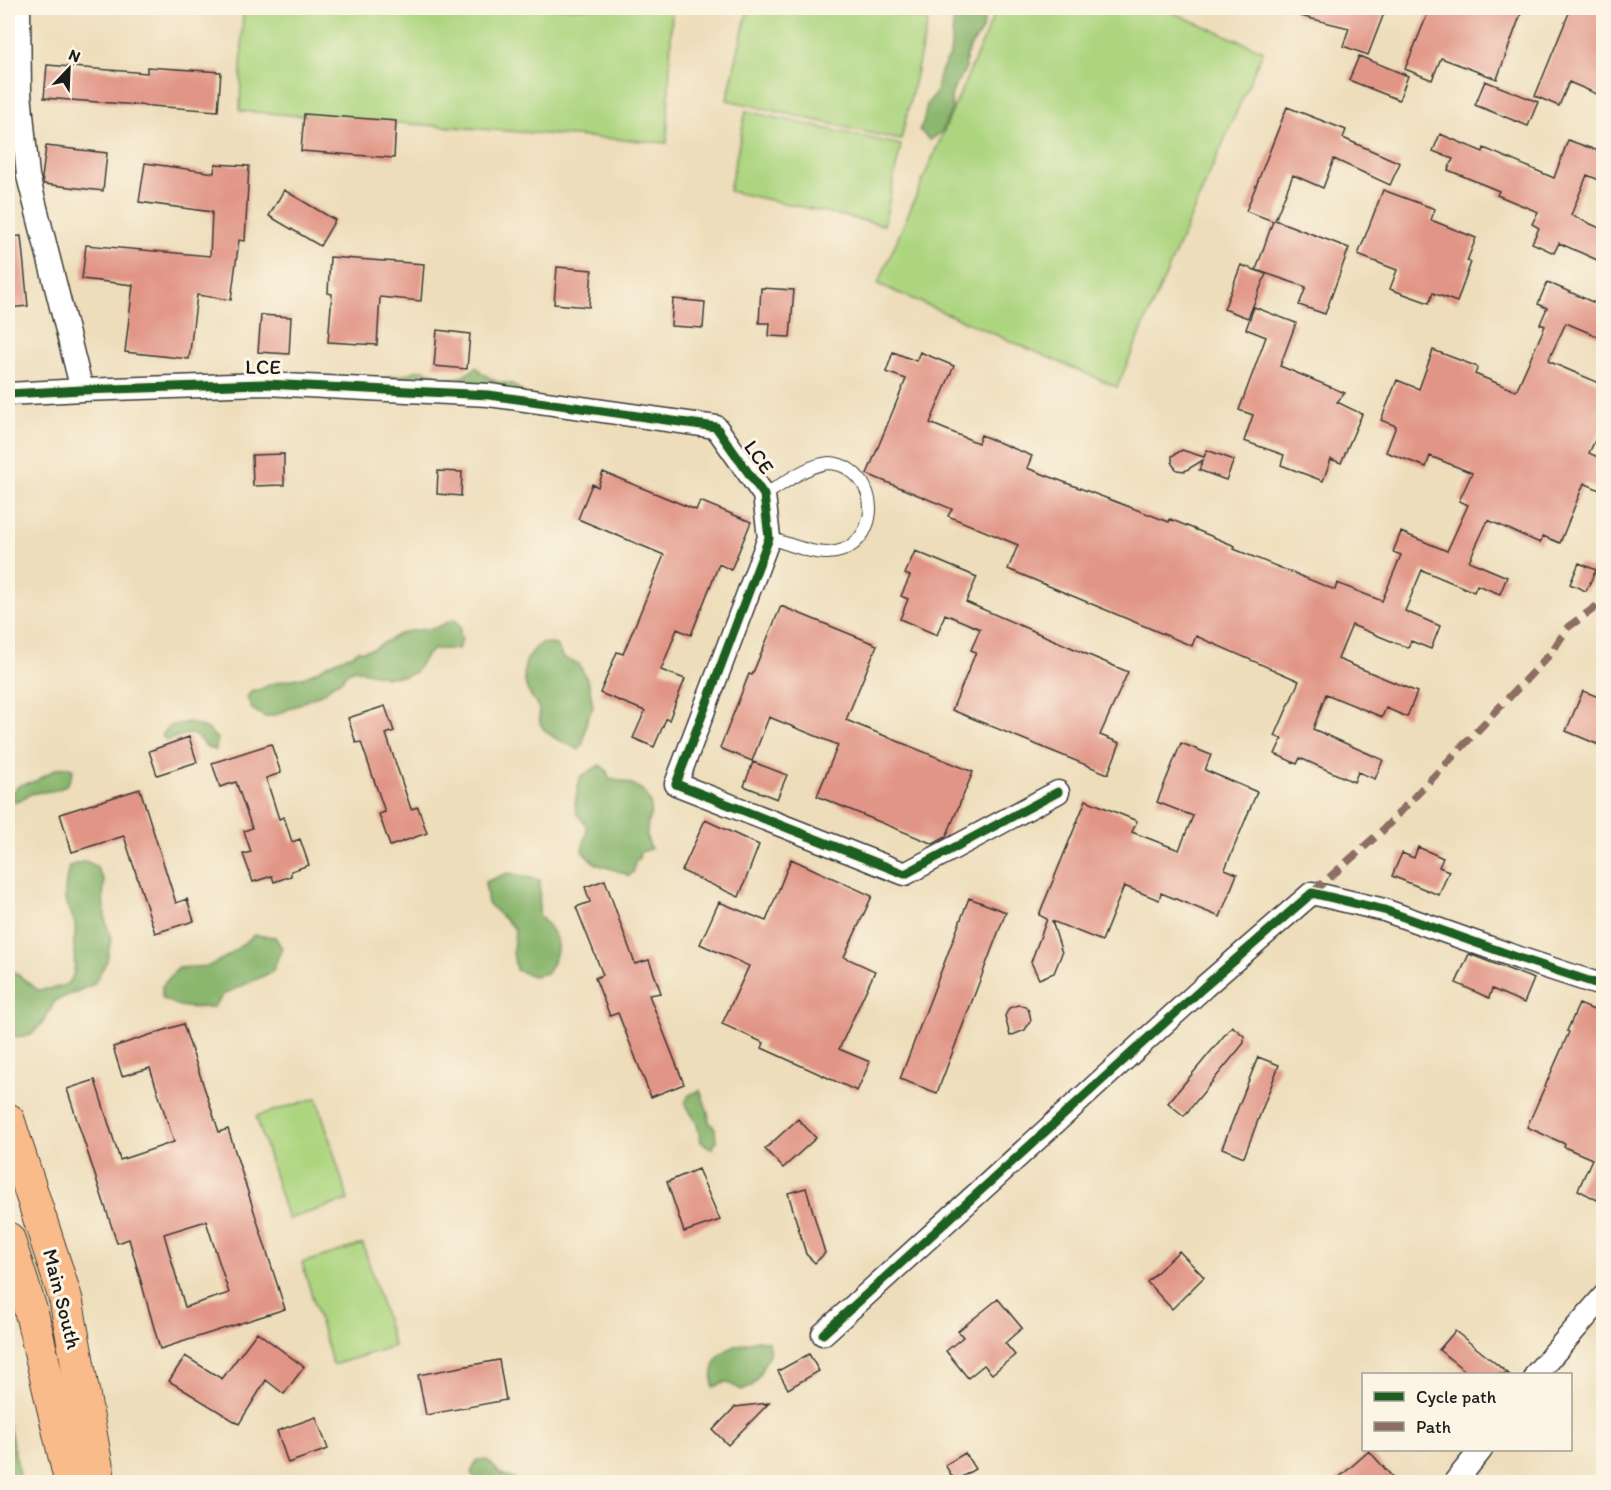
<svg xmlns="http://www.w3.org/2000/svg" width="1611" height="1490" viewBox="0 0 1611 1490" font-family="Itim,sans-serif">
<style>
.green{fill:#add580;stroke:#64784e;stroke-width:1.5}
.forest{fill:#8ab66e;stroke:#536945;stroke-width:1.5}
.building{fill:#e19586;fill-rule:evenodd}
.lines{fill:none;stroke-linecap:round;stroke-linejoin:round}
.lane-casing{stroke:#3b3934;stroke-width:14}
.street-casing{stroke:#3b3934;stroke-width:25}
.highway-casing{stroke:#3b3934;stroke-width:35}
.lane{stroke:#fff;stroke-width:12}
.street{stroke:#fff;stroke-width:22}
.highway{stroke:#fabb8b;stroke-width:33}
.quiet{stroke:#8d6e63;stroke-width:8;stroke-dasharray:15 8;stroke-linecap:butt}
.cycleway-casing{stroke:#fcf5e5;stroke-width:13}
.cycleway{stroke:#1b5e20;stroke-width:9}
.labels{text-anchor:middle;stroke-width:6;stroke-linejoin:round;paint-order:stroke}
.street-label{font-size:21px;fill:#1c1c1c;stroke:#fcf5e5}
</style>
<rect width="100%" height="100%" fill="#fcf5e5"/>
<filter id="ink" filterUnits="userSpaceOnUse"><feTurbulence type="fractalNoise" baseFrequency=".0167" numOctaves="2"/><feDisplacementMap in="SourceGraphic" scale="12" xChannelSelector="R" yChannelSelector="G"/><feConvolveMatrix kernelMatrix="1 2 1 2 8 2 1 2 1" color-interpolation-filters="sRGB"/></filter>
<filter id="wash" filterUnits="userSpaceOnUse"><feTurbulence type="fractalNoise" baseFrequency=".008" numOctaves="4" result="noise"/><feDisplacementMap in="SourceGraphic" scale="24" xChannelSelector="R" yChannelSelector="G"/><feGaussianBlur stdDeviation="1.35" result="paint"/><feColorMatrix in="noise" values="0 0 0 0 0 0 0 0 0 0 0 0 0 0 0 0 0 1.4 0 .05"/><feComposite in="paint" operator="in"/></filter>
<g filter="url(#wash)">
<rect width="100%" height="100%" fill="#edddba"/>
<!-- green -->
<path class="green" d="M243,8H672L667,143L240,111Z
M748,8H868L928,21L901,140L727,100Z
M997,8H1162L1263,51L1117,387L878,284Z
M746,111L901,145L884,225L729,191Z
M317,1098L348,1200L288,1219L256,1116Z
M363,1244L394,1346L333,1365L302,1263Z"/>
<!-- forest -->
<path class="forest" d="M895,8H936L938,9L937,16L905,12Z
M961,8H982C992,40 962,38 966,68L955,86L951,96L952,108L942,132L930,140L919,130L923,124L927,104L936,93L939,75L950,55L954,16Z
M476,367L483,374L497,382L512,384L524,393L386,382L390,376C405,378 411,369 423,370C429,370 435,375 441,377C456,381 466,376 476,367Z
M453,620L456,621L461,628L459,635L462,638L458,649H434L425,657L415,672L405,676L387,677L354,669L346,673L342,680L333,684L325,692L278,714L265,717L252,709L247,697L252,690C260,691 262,688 269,685C282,680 293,680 306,676C322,670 335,658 353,655L358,650L362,651L373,649L403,632L435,628Z
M541,643L556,645L563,658L579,664L589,684L593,707L587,719L583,743L579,750C567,742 552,740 543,728C538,723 540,716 539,710C537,702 530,696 527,689C520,668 526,656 541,643Z
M188,722L208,729L217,739L216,750C203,749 201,736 191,734C183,733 174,739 166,741L162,735L170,726Z
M600,765L607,771L609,779C627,781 649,786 651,809C652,810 650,817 649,818C646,830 645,837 651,849L640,852L639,858L635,861L634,871L629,876C619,869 608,869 597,864C591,861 587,856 582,851L587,830L585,823L577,814L575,804L580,777Z
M68,767L73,770C67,803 36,783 20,801L12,802L8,796L20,785L36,781L58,768Z
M85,861L96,866L104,881L103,899L106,923L111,938L107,961L94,984L55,1001L44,1021L31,1035L15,1037L8,1023V967L38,990C75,987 76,981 74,947C73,939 77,932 75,924C73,915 66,908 65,898C64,888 67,876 69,866Z
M508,873L540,880L539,915C559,938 564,946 547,973L533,976L516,970L513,952L515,929L488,904L485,882Z
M254,935L275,937L282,948L272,972L224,994L213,1007C194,1008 178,1009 162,998V986L178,968L209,966L228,956Z
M700,1090L708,1112L709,1122L715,1128L716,1142L712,1149L701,1142L697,1124L685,1103L689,1095Z
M758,1340L769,1342V1354L757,1379L753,1385L742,1390L726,1382L713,1387C709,1351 729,1347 758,1340Z
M8,1423L18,1467L20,1482H8Z
M477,1460H487L501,1474L522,1482H478L471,1473Z"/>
<g id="blocks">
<!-- building -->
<path class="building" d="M1297,8H1386L1368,55L1343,46L1349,28L1296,15Z
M1430,8H1523L1497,79L1441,58L1432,80L1405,69Z
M1571,8H1604V97L1569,82L1559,106L1535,96Z
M1359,56L1408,76L1399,100L1349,80Z
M47,65L147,73V67L221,72L218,111L44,98Z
M1485,81L1538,102L1528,126L1475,105Z
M1287,107L1346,130L1343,138L1400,163L1390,185L1334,159L1323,188L1293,175L1275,220L1349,248L1325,314L1299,305L1306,287L1256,270L1273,221L1246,211Z
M304,114L396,121L394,158L301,151Z
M1440,134L1483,152L1484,148L1554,178L1568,140L1604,153V182L1587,175L1571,215L1604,230V263L1559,243L1554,253L1532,243L1539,228L1532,224L1538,212L1497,195L1499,191L1448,170L1453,159L1433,151Z
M46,146L107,153L103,191L44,184L42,178Z
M145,163L214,173L215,164L249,166L245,241L239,240L231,300L197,295L189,359L125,352L133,285L82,279L86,245L210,256L212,212L139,202Z
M284,190L335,220L320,246L269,216Z
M1383,190L1435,209L1431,220L1476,238L1467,261L1471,262L1457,302L1433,293L1429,303L1390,289L1397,270L1358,255Z
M21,236L28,306L8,308V237Z
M330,257L424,264L421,301L380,297L377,345L328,342L332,294L328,293Z
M1241,265L1266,274L1248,318L1224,309Z
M557,267L592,270L589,307L554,304Z
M1547,282L1604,307V339L1566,323L1548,361L1604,385V422L1589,453L1604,460V492L1584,483L1560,543L1543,536L1540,543L1488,520L1469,561L1507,577L1500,594L1477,585L1474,592L1422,570L1405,611L1440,626L1431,649L1411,641L1408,648L1352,625L1338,659L1417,692L1407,717L1386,708L1382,717L1326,694L1313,729L1383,760L1375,779L1358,772L1354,782L1300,758L1297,764L1275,754L1282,739L1275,736L1299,681L1196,636L1192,646L1008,569L1018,545L948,516L952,509L867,474L906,379L886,372L893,352L916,361L920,352L954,366L930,423L978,443L981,435L1032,456L1027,468L1169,522L1170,519L1235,546L1234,549L1335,590L1337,583L1382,601L1401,555L1393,552L1401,532L1447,551L1468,505L1459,501L1472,473L1430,456L1426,467L1386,452L1396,426L1381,420L1397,380L1419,389L1433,350L1478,367L1475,374L1516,391L1545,326L1540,324L1547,308L1538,304Z
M761,288L794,290L790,337L769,336L770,323H759Z
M673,299L705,302L703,328L671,326Z
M1254,307L1296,323L1280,366L1345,393L1337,402L1362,414L1341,463L1331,459L1323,481L1281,465L1284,455L1244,441L1253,415L1239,410L1266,337L1246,329Z
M261,315L291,317L289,354L258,352Z
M437,330L470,334L467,369L434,366Z
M1182,450L1204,457L1207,450L1234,460L1226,480L1199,470L1203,460L1185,471L1177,470L1172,464V456Z
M284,454V485L253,486L252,455Z
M438,471L462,472L461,496L437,494Z
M603,472L696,510L700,501L751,522L731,570L719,564L691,635L677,629L661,670L685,679L669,720L666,719L654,747L633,738L645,711L600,693L617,652L623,654L664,555L578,519L592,484L598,487Z
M915,551L977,577L966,602L1128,672L1100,735L1120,743L1108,774L952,710L976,652L971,650L980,629L945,614L937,635L900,619L908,599L901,596L910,576L905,574Z
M1579,563L1596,570L1586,591L1570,584Z
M781,606L877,645L846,720L973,772L946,837L933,844L817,796L838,745L769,717L752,761L720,748L749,674L752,675Z
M1583,691L1604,699V747L1566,731Z
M385,706L394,731L386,734L411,809L418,807L427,833L390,846L379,814L385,812L361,742L356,743L348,718Z
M189,737L197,762L157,775L149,751Z
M1181,743L1211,755L1205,770L1257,792L1225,869L1237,874L1220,917L1161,893L1159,900L1124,886L1102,941L1052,921L1062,953L1054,973L1039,979L1031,962L1047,919L1039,915L1086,800L1137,821L1132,832L1179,850L1193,816L1157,802Z
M271,744L281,773L266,778L279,819L284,817L292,842L300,839L309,865L291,871V876L274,882L272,876L253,882L243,854L251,852L244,831L252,828L236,782L220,787L212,763Z
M753,762L787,775L777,799L744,786Z
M140,789L176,903L187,899L194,921L155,933L124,836L72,852L60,814Z
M705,820L759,845L739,897L682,871Z
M1418,847L1443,858L1439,867L1449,871L1439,895L1392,876L1402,853L1414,858Z
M791,859L872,896L844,957L875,971L839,1049L870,1062L857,1091L762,1048L764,1043L722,1024L749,966L700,944L719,902L766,921Z
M605,880L635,964L649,960L661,993L649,995L684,1084L651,1097L618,1013L610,1016L595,978L603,975L576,907L590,902L585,887Z
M969,898L1006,912L937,1093L900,1079Z
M1469,954L1534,979L1524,1003L1492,989L1489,998L1456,983Z
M1579,1004L1604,1014V1187L1597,1200L1578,1190L1592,1159L1564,1147L1565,1144L1527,1127L1569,1032L1567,1031Z
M1018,1005L1025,1006L1029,1011L1031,1020L1025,1030L1010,1036L1005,1016L1009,1008Z
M183,1024L219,1132L228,1129L285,1309L160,1349L129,1239L117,1243L67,1089L95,1080L120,1160L174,1142L150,1068L122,1076L113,1047ZM206,1221L229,1293L185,1307L164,1234Z
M1232,1026L1244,1036V1043L1184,1116L1168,1103Z
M1258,1057L1279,1065L1244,1157L1222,1148Z
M798,1119L816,1138L783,1168L765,1149Z
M698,1169L720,1220L684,1232L667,1182Z
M806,1188L825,1253L815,1263L806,1254L788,1193Z
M1179,1251L1204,1277L1172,1309L1147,1282Z
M998,1299L1022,1328L1005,1343L1015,1355L992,1374L984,1365L968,1378L946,1351L963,1337L958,1331Z
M1455,1331L1509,1374H1469L1439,1350Z
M257,1332L304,1367L284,1394L266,1380L239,1424L169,1381L185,1356L222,1379Z
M809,1354L819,1371L788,1389L778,1371Z
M499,1360L506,1400L426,1415L418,1375Z
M769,1403L728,1445L713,1430L735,1407Z
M316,1417L328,1449L288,1463L277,1431Z
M1369,1451L1397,1482H1334Z
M965,1453L975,1469L955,1481L945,1465Z"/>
</g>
</g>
<g filter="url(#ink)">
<use href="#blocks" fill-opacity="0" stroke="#3b3934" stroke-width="1.5"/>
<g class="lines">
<defs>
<path id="lane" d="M764,495C784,484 806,465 829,463C836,463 845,466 850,470C885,495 872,552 827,553C808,553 787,543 769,538"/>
<path id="street" d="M19,8L20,93L28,176L82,390
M8,394L82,390L265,384L489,395L716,427L764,495L769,538L676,784L905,874L1058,792
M823,1334L1204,987L1312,893L1384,910L1519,958L1604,986
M1536,1374L1604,1296
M1455,1482L1481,1450"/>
<path id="highway" d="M8,1120L66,1300L99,1482
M8,1239L32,1315L71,1482"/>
</defs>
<!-- lane casing -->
<use href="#lane" class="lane-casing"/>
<!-- street casing -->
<use href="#street" class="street-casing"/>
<!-- highway casing -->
<use href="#highway" class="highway-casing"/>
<!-- lane -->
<use href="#lane" class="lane"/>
<!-- street -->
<use href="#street" class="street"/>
<!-- highway -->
<use href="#highway" class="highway"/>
<!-- quiet -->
<path class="quiet" d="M1312,893L1383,830L1551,653L1568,627L1604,601"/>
<defs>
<path id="cycleway" d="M8,394L82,390L265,384L489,395L716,427L764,495L769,538L676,784L905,874L1058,792
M823,1334L1204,987L1312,893L1384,910L1519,958L1604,986"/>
</defs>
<!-- cycleway casing -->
<use href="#cycleway" class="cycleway-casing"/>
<!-- cycleway -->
<use href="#cycleway" class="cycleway"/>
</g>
</g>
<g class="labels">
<!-- street labels -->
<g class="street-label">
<text transform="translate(263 367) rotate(1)" y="7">LCE</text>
<text transform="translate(759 457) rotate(55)" y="7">LCE</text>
<text transform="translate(62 1299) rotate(76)" y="7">Main South</text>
</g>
</g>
<!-- margin -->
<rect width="1611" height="1490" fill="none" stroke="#fcf5e5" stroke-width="30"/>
<!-- legend -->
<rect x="1362" y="1373" width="210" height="78" fill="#fcf5e5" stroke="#a29e95" stroke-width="1.5"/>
<rect x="1374" y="1392" width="30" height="9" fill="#1b5e20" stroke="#a29e95" stroke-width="1.5"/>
<text x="1416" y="1403" font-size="18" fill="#1c1c1c">Cycle path</text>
<rect x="1374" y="1422" width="30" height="9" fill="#8d6e63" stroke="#a29e95" stroke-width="1.5"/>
<text x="1416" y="1433" font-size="18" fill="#1c1c1c">Path</text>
<!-- north arrow -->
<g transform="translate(69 69) rotate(23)" stroke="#fcf5e5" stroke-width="4.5" paint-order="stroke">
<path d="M0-4.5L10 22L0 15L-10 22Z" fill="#1c1c1c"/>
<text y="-9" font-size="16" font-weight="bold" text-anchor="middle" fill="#1c1c1c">N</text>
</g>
</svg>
